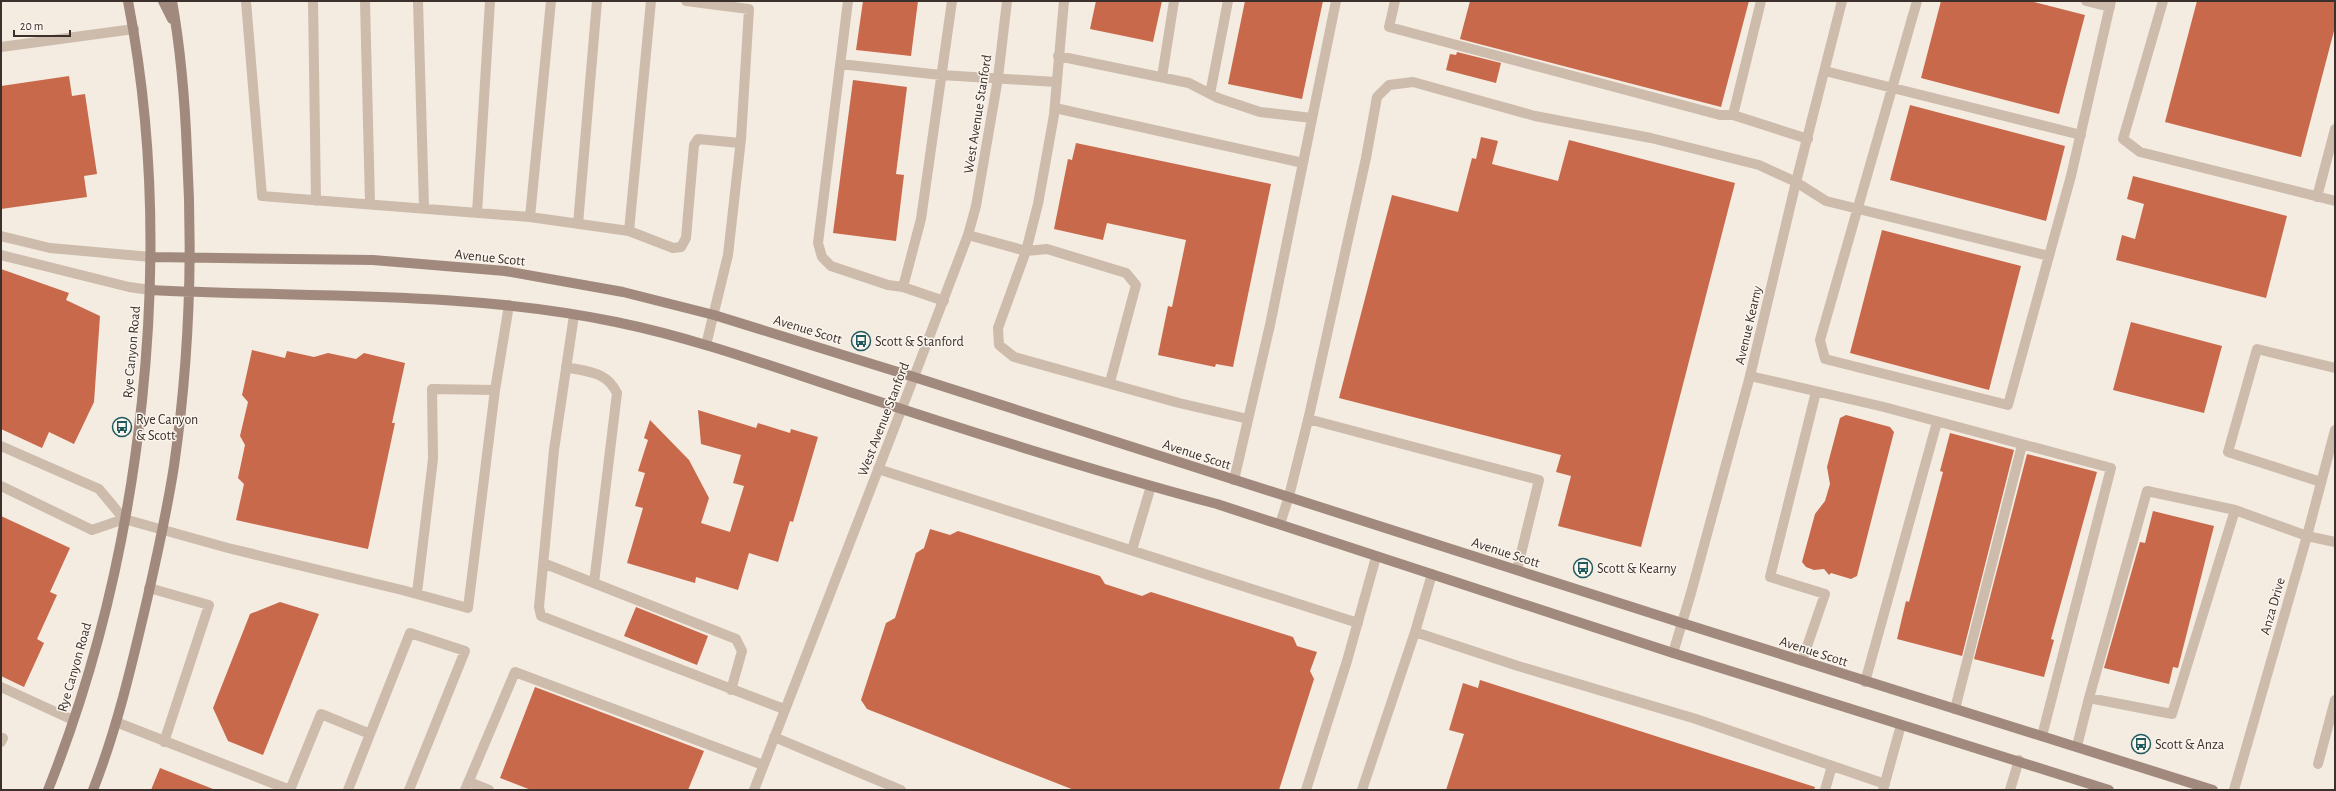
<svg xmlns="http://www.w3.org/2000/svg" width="2336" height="791" viewBox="0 0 2336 791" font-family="'Alegreya Sans',sans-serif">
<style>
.building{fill:#c8694b}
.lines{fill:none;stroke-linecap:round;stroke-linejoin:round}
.service{stroke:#cdbbac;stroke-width:10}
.minor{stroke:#cdbbac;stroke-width:10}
.tertiary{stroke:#cdbbac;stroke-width:10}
.secondary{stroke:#a18a7d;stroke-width:10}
.labels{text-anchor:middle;stroke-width:3;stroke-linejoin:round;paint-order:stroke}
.street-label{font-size:14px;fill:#3b302b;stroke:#fbf5ee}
.poi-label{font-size:14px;fill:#3b302b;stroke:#fbf5ee;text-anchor:start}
</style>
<rect width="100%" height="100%" fill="#f4ebe1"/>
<!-- building -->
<path class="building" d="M863,1H918L911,56L856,50Z
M1096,1H1162L1153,42L1090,29Z
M1245,1H1323L1302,99L1228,84Z
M1470,1H1749L1721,107L1460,39Z
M1941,1H2030L2085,15L2059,114L1921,78Z
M2197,1H2335V27L2301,157L2165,122Z
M1457,52L1501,63L1496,83L1446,70L1450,54L1456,55Z
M69,76L72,96L85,94L97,174L84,176L87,197L1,209V86Z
M853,80L907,87L896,174L904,175L896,241L833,233Z
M1910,105L2065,146L2046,221L1890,180Z
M1481,137L1498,141L1492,164L1558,181L1569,140L1735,183L1641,547L1558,526L1571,476L1556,472L1561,455L1339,398L1392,195L1458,212L1472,158L1476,159Z
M1076,143L1271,184L1233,367L1216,364L1215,367L1158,355L1168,306L1172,307L1186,240L1107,223L1103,240L1054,229L1068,159L1072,160Z
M2133,176L2287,216L2266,298L2116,260L2122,235L2135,239L2144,204L2127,199Z
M1882,230L2021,266L1989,390L1850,353Z
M1,269L69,293L66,300L100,316L94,402L74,444L49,432L42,448L1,429Z
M2131,322L2222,346L2204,413L2113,390Z
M252,350L285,358L287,351L314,357L328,353L356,359L364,353L405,363L392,423H395L368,549L236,520L244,484L238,478L245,445L240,436L248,402L242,395Z
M698,410L756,428L758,423L790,433L791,429L818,437L793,522L790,521L778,562L749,553L738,590L696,577L695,583L627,563L643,508L635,506L645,473L638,471L648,440L644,438L650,420L689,460L709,498L701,523L730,532L744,486L733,483L741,455L701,444Z
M1846,415L1890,427L1894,432L1857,576L1851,579L1831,573L1829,575L1824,569L1814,570L1806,567L1802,562L1815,514L1825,501L1830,484L1827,467L1840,418Z
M1950,433L2014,450L1962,656L1897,639L1906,601L1909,602L1943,472L1940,471Z
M2027,454L2097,472L2051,639L2054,640L2044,677L1974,659Z
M2153,511L2214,526L2178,668L2173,667L2169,684L2104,668L2140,542L2145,543Z
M1,516L70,548L50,592L57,595L37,639L44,643L24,687L1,676Z
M930,529L950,535L958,531L1100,576L1105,584L1142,596L1151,592L1293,637L1297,646L1317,652L1310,671L1314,679L1279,790H1074L867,709L861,700L886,623L895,618L916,553L924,548Z
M280,602L319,614L263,755L228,741L213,708L250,614Z
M636,607L708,636L697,665L624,636Z
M1480,680L1815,787L1814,790H1446L1464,734L1449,730L1463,683L1478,688Z
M535,687L704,751L688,790H531L500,778Z
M160,768L213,789V790H151Z"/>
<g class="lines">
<!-- service -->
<path class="service" d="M246,1L262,196L530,217L629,231L673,248L681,247L686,238L694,145L698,139L740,143
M313,1L316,201
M365,1L370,203
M418,1L424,207
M686,1L749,9L741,139L728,255L706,345
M848,1L818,243L822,257L831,266L888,285L903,287L944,301
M1064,1L1054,115L1038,204L1026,251L998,328L999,345L1014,357L1179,403L1248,419
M1395,1L1389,27L1720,115H1733
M1761,1L1733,115L1808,139
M1917,1L1820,340L1825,359L2008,405L2071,176L2111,1
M2086,1L2110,7
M2163,1L2123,139L2140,152L2335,201
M1,47L134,29
M1058,56L1189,83L1218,98L1260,112L1312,118
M840,64L941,75L1056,82
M1825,71L2081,135
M1162,77L1174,1
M1210,94L1228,1
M1055,108L1303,163
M2317,197L2335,129
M477,213L490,1
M530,217L551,1
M578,224L597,1
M629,231L651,1
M968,235L1026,251L1047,249L1126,273L1136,285L1110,382
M1,236L50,248L151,257
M1,255L129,287L150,290
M903,287L921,219L952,1
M574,315L554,450L539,607L541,616L784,709
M566,367C588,372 606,371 617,393L594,583
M1750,376L1884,407L2111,468L2042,736
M495,390L509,305
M1308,419L1539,480L1517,570
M1,446L99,489L124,519L228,548L402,590L468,608L495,390L432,389L433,459L417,593
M878,469L1358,623
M1234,480L1270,325L1336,1
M2321,482L2228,452L2257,349L2335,368
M1,486L92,530L124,519
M2235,510L2172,714L2089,698L2147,491L2235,510L2307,536L2335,542
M1280,524L1289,496L1309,416L1366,158L1377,97L1389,85L1413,82L1535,116L1651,138L1759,165L1796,182L1826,201L2049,256
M1132,550L1151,486
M543,563L736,639L742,651L731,690
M149,588L209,605L164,742
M1415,632L1518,666L1696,719L1885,784
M1802,661L1825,594L1770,577L1816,392
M1865,682L1937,422
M1,687L73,720
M1955,709L2022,445
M116,722L290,790
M370,734L410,633L465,651L409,790
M774,737L901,790
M1,742L3,738
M2077,746L2089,698
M2318,764L2335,700
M469,782L489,790
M290,790L321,714L370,734L348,790
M465,790L515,672L763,765
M1306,790L1347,661L1376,557
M1362,790L1415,632L1432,574
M1825,790L1832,766
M1883,790L1901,725
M2010,790L2019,760"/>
<!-- minor -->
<path class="minor" d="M914,377L968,235L976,206L998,78L1007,1
M1673,653L1691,593L1750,376L1796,182L1842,1
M2234,790L2307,536L2335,430"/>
<!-- tertiary -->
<path class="tertiary" d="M754,790L914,377"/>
<!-- secondary -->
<path class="secondary" d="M163,1L172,19
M151,257L373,260L505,271L623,292L714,315L914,377L1682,623L2213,790
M150,290C305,298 463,290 616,322C699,339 779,369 859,395C977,434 1096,472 1217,504L1673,653L2109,790
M48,790C143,552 177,253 128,1
M93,790C117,729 132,664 147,600C157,556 167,511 174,466C189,362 193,258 187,153C185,102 181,51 172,1"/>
</g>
<!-- icons -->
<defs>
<symbol id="bus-ring" viewBox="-11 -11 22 22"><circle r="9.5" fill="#fbf5ee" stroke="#1f5a5e" stroke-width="1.5"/><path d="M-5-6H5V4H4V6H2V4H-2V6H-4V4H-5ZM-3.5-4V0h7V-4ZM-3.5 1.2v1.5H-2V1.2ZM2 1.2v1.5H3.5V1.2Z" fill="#1f5a5e"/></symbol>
</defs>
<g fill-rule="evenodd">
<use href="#bus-ring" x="850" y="330" width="22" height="22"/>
<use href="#bus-ring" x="111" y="416" width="22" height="22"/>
<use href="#bus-ring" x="1572" y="557" width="22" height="22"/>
<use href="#bus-ring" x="2130" y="733" width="22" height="22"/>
</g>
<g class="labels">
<!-- street labels -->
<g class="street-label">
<text transform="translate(977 114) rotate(-81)" y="5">West Avenue Stanford</text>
<text transform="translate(490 257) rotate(6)" y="5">Avenue Scott</text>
<text transform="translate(1748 325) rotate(-77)" y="5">Avenue Kearny</text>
<text transform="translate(808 329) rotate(17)" y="5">Avenue Scott</text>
<text transform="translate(131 352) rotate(-85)" y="5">Rye Canyon Road</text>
<text transform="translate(883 419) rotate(-69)" y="5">West Avenue Stanford</text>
<text transform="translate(1197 454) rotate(18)" y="5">Avenue Scott</text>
<text transform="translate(1506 552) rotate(18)" y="5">Avenue Scott</text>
<text transform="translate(2272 606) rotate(-74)" y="5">Anza Drive</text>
<text transform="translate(1814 651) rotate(18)" y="5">Avenue Scott</text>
<text transform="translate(74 667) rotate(-74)" y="5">Rye Canyon Road</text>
</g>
<!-- poi labels -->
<g class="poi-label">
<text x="875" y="346">Scott &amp; Stanford</text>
<text x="136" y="424">Rye Canyon<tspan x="136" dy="16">&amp; Scott</tspan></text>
<text x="1597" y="573">Scott &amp; Kearny</text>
<text x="2155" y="749">Scott &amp; Anza</text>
</g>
</g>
<!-- border -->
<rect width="2336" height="791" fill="none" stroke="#3b302b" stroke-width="4"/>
<!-- scale -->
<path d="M14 30v6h56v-6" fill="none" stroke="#3b302b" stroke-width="2"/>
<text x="20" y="30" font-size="12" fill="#3b302b" stroke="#fbf5ee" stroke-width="3" paint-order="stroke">20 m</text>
</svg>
